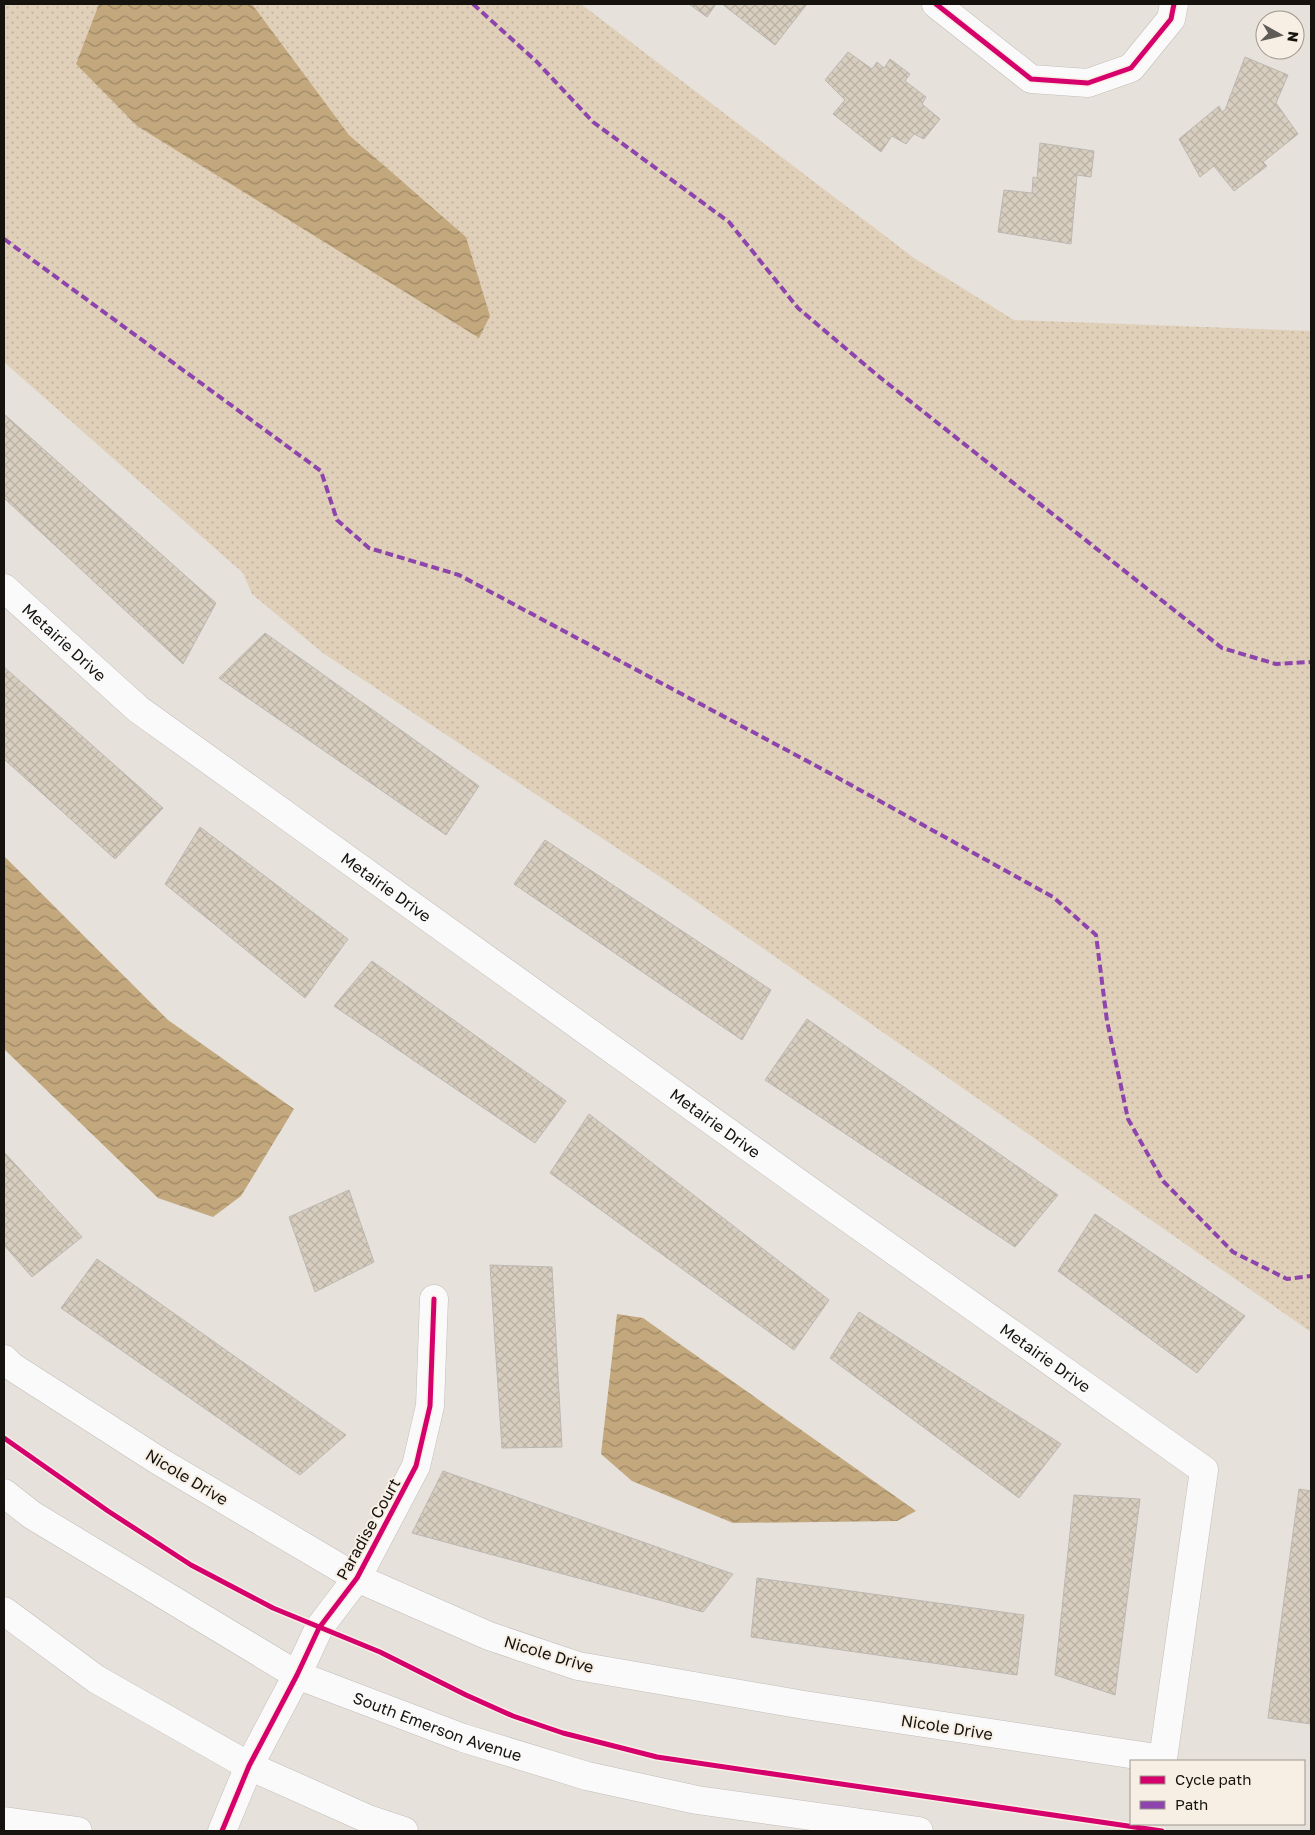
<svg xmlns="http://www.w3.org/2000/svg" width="1315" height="1835" viewBox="0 0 1315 1835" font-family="'Golos Text',sans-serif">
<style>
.grass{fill:url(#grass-dots)}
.water{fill:url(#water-waves)}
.building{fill:url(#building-cross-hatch);stroke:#bbb8b3}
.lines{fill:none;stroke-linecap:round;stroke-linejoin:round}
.minor-casing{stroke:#c1bdb9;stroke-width:29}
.major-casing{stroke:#c1bdb9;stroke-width:29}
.minor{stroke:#fbfafa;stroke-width:28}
.major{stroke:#fbfafa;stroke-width:28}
.quiet{stroke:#8e44ad;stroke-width:4;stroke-dasharray:8 4;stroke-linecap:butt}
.cycleway-casing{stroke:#f7efe4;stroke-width:8}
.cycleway{stroke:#d6006c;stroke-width:5}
.labels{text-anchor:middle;stroke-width:4;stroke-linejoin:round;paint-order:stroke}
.street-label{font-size:16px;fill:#16130f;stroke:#f7efe4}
</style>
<defs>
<pattern id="grass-dots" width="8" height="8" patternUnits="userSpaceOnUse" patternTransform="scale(1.25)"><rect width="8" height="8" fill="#e0d0b9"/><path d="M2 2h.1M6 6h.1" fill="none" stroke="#bfb29e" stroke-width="1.8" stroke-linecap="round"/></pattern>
<pattern id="water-waves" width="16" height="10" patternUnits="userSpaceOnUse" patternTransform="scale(1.25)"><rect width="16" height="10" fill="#c3a87e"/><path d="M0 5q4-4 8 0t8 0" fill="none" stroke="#9d8866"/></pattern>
<pattern id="building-cross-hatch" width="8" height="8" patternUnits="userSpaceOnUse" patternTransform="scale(1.25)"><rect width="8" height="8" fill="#d8cec0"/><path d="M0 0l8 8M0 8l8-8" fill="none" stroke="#b9b0a4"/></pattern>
</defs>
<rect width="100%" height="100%" fill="#e6e1db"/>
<!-- grass -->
<path class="grass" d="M4,4H581L914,258L1014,320L1311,331V1332L674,886L323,653L252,594L243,573L4,362Z"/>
<!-- water -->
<path class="water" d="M99,4H252L349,135L466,237L490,316L479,338L137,126L76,64Z
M4,856L168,1020L294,1109L241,1196L213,1217L158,1198L4,1049Z
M617,1314L643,1318L916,1511L897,1521L733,1523L632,1481L601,1454Z"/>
<!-- building -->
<path class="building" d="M689,4H716L707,17Z
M722,4H807L775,45Z
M848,52L872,69L877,62L884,68L890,59L910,74L905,81L926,97L922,104L940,119L924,139L914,134L906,144L892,136L881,152L833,114L845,100L825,80Z
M1245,57L1288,75L1276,103L1298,134L1263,162L1267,166L1234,191L1214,166L1200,177L1179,139L1219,106L1222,112L1225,110Z
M1040,143L1094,151L1091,177L1077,175L1071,244L998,232L1004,190L1032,193L1033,177L1037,178Z
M4,414L216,603L183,664L4,498Z
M265,633L479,786L446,835L219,678Z
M4,667L163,808L115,859L4,759Z
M200,827L348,939L305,998L165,884Z
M545,840L771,990L742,1040L514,884Z
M372,961L566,1101L535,1143L334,1006Z
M807,1019L1058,1195L1015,1247L765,1080Z
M589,1114L829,1300L794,1350L550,1173Z
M4,1152L82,1237L32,1277L4,1245Z
M349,1190L374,1262L315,1292L289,1217Z
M1095,1214L1245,1316L1197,1373L1058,1271Z
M97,1259L346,1435L300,1475L61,1308Z
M490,1265L552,1267L562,1447L502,1448Z
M859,1312L1061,1444L1019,1498L830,1358Z
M443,1471L733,1574L703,1612L412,1533Z
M1299,1489L1311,1491V1724L1268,1718Z
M1074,1495L1140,1499L1115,1695L1055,1675Z
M757,1578L1024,1615L1017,1675L751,1637Z"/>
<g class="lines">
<defs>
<g id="minor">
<path d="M936,4L1031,79L1088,83L1131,68L1171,19L1174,4"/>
<path id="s1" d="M4,588L138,709L807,1189L1204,1470L1163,1759L804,1705L578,1666L489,1636L357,1578L159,1461L11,1366L4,1359"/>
<path d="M4,1821L78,1831"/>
<path d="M222,1831L249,1766L297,1675L319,1628L357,1578L416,1466L430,1406L434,1299"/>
</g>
<g id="major">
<path id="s2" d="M4,1493L32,1515L297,1675L463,1738L587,1776L697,1800L919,1831"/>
<path d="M4,1611L96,1679L249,1766L368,1819L404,1831"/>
</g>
</defs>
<!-- minor casing -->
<use href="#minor" class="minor-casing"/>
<!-- major casing -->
<use href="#major" class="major-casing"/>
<!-- minor -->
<use href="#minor" class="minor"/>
<!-- major -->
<use href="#major" class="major"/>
<!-- quiet -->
<path class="quiet" d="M473,4L537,62L593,122L729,222L798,308L877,375L1222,648L1276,664L1311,662
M4,239L321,471L337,520L369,548L459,575L822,769L1053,897L1096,935L1107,1021L1128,1119L1163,1181L1233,1252L1287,1279L1311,1276"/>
<defs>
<path id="cycleway" d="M936,4L1031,79L1088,83L1131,68L1171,19L1174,4
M4,1438L108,1511L191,1565L273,1608L380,1652L466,1695L513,1716L563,1733L657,1757L1162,1831
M222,1831L249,1766L297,1675L319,1628L357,1578L416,1466L430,1406L434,1299"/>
</defs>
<!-- cycleway casing -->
<use href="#cycleway" class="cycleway-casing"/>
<!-- cycleway -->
<use href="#cycleway" class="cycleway"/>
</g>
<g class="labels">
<!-- street labels -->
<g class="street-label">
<text dy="6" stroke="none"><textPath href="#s1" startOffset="81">Metairie Drive</textPath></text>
<text dy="6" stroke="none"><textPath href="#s1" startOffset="486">Metairie Drive</textPath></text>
<text dy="6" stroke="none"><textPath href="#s1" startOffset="891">Metairie Drive</textPath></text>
<text dy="6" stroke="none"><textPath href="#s1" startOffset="1296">Metairie Drive</textPath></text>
<text transform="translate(187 1477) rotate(31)" y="6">Nicole Drive</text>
<text transform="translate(368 1529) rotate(-61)" y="6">Paradise Court</text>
<text transform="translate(549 1654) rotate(17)" y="6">Nicole Drive</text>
<text dy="6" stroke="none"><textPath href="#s2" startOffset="495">South Emerson Avenue</textPath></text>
<text transform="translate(947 1727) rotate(9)" y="6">Nicole Drive</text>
</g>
</g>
<!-- border -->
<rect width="1315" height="1835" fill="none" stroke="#16130f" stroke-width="10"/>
<!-- legend -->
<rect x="1130" y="1760" width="175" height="65" fill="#f7efe4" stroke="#9d978f"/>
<rect x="1140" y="1776" width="25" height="8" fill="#d6006c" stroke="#9d978f"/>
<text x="1175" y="1785" font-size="15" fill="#16130f">Cycle path</text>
<rect x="1140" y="1801" width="25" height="8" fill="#8e44ad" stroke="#9d978f"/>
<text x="1175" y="1810" font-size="15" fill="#16130f">Path</text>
<!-- north arrow -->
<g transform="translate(1280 35) rotate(98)"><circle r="24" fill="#f7efe4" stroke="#9d978f"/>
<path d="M0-4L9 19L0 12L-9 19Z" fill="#5f5b56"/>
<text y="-8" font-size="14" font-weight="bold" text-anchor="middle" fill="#16130f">N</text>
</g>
</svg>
